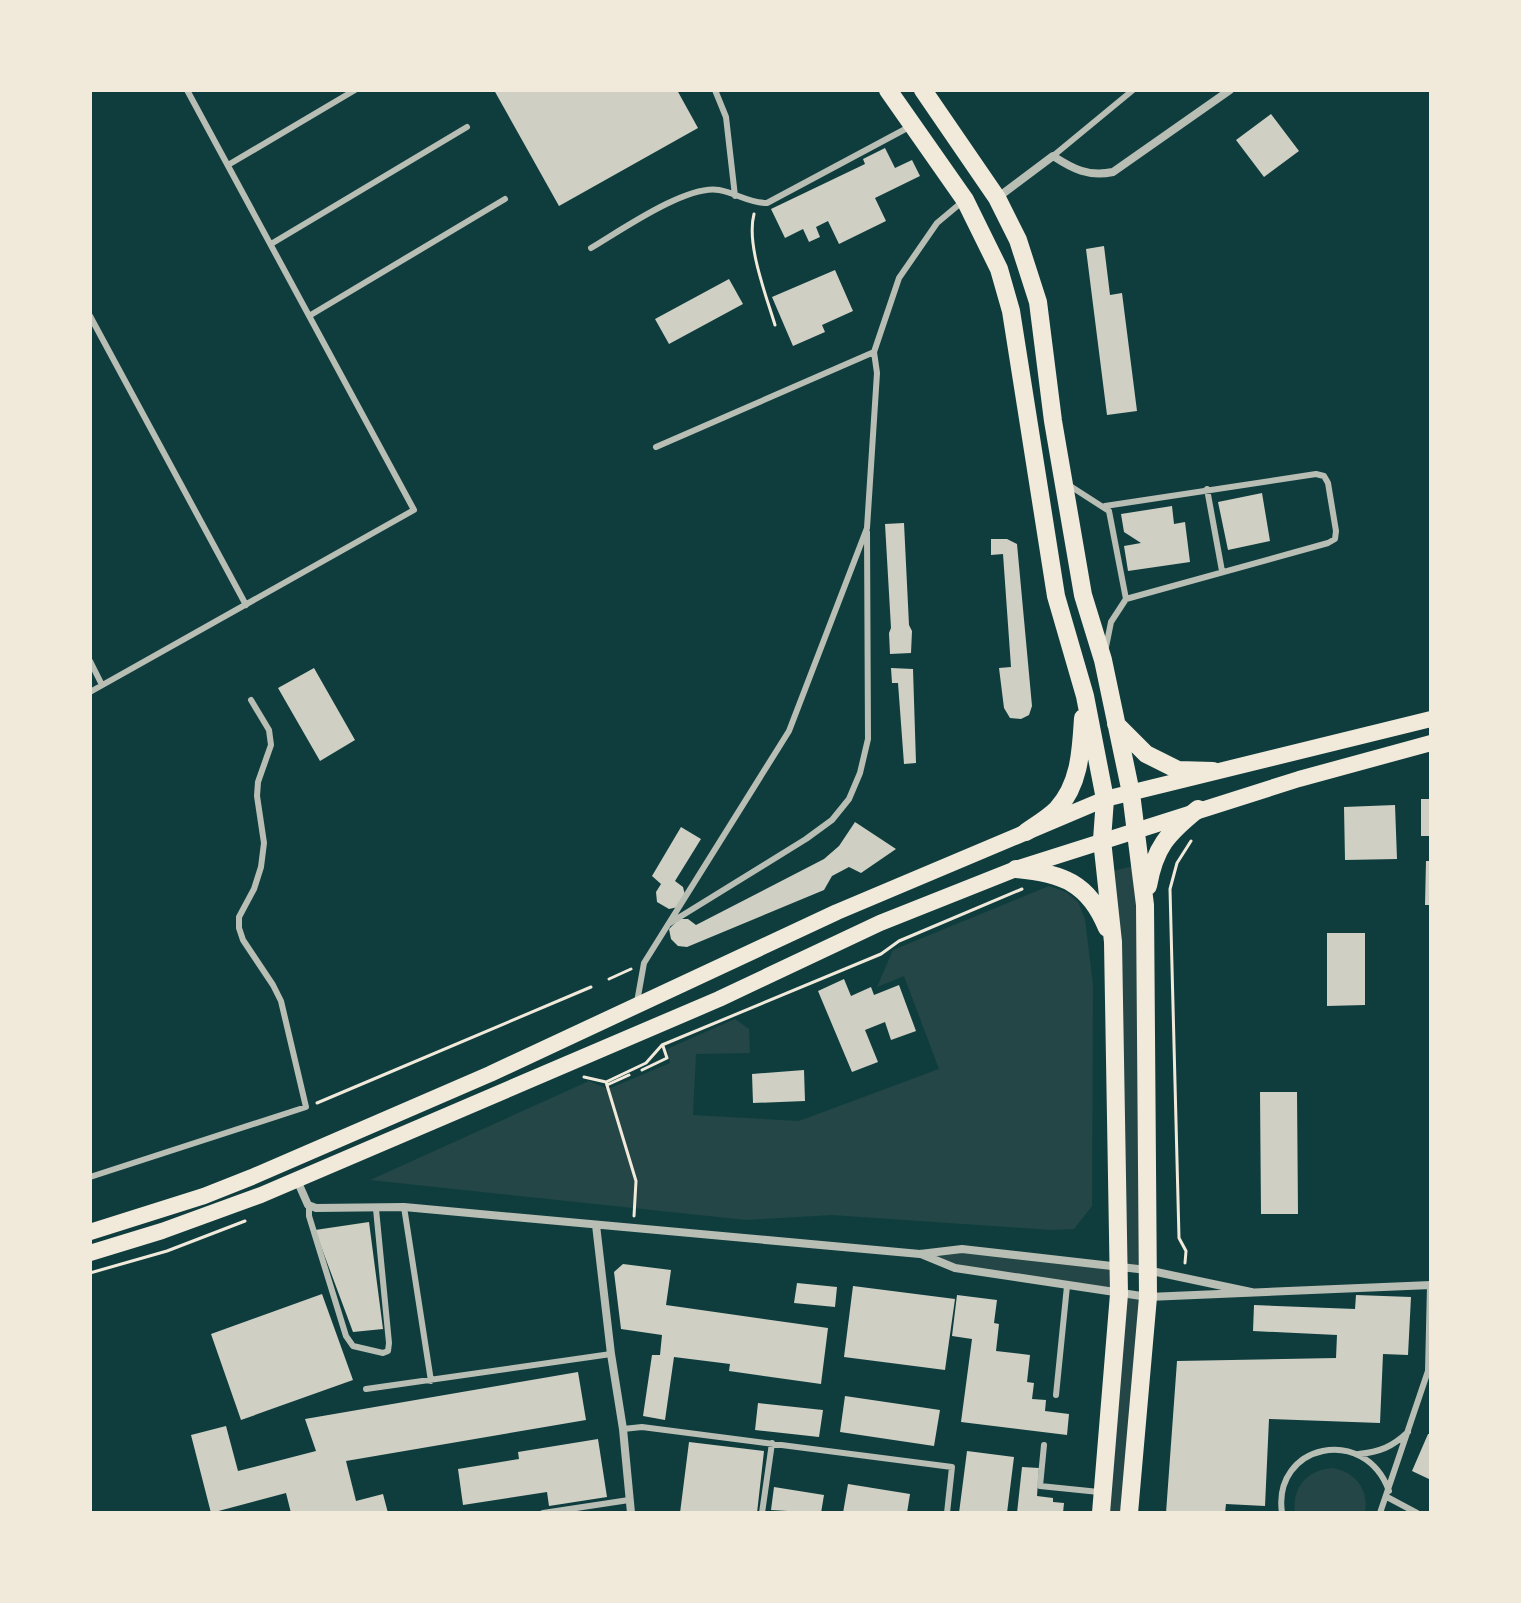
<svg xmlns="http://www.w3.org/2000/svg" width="1521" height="1603" viewBox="0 0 1521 1603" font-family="'Noto Sans',sans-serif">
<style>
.green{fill:#244646}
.building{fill:#cfcfc3}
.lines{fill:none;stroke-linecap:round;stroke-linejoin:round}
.path{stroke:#f1e9da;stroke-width:3}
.service{stroke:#b8beb3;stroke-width:6}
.minor{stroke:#b8beb3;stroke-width:8}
.secondary{stroke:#f1e9da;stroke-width:16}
.primary{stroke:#f1e9da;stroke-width:18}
</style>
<rect width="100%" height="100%" fill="#0f3d3e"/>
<!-- green -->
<path class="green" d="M1140,864L1147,1270L1118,1267L1119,1294L1148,1297L1129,1513H1101L1118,1294L955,1268L928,1253L962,1249L1117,1267L1106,873Z
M1049,886L1066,892L1078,902L1085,919L1093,985L1092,1206L1074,1229L1051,1230L832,1215L746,1220L370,1180L589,1081L608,1089L670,1063L667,1049L735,1019L749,1029L750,1053L696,1054L693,1115L799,1121L939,1069L904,976L877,987L893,950Z
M1333,1468C1356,1473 1369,1489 1365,1513H1295C1292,1487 1307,1470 1333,1468Z"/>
<!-- building -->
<path class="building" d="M494,90H677L698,128L559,206Z
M1271,114L1299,151L1264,177L1236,140Z
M885,148L895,168L912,160L920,176L875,198L886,221L839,244L828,221L816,227L820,237L809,242L803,229L785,238L771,209L865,164L863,159Z
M1104,246L1110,295L1122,293L1137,411L1107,415L1086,249Z
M835,270L853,311L822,325L825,332L793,346L772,297Z
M729,279L743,304L669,344L655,319Z
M1262,493L1270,541L1228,550L1218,502Z
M1172,506L1174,524L1185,522L1190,562L1128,571L1124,546L1141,543L1124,532L1121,514Z
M904,523L909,625L912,631L911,653L890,654L889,633L891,628L885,524Z
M991,539H1007L1017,544L1032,706L1029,715L1021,719L1010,718L1004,708L999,668L1011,667L1003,554L991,555Z
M314,668L355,740L320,761L278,688Z
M891,668L913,669L916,763L904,764L898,683H892Z
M1421,799H1431V836H1421Z
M1395,805L1397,859L1345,860L1344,807Z
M855,822L896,849L861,873L849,867L832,876L824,890L687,947L678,946L671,939L669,929L679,919H688L696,925L824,859L839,846Z
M681,827L701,839L675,881L683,887L685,895L678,907L669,909L657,902L656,892L661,884L652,876Z
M1426,861H1431V905H1425Z
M1327,933H1365V1005L1327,1006Z
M844,979L851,996L871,987L874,995L899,985L916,1031L891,1040L885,1022L865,1030L878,1062L852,1072L818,991Z
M804,1070L805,1101L753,1103L752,1074Z
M1260,1092H1297L1298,1214H1261Z
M369,1222L383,1329L353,1332L315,1230Z
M623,1264L671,1270L666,1305L828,1328L821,1384L729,1371L730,1364L674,1357L665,1420L643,1416L652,1355H660L662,1335L621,1329L614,1272Z
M797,1283L837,1287L835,1307L794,1303Z
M853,1286L955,1299L945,1370L844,1357Z
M322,1294L353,1380L241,1420L211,1334Z
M957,1295L997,1300L994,1323L999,1324L996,1351L1030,1355L1027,1382L1034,1383L1032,1399L1046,1400L1045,1411L1069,1414L1067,1435L961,1422L972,1339L952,1336Z
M1356,1295L1411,1297L1408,1355L1383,1354L1380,1423L1269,1419L1265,1506L1226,1504L1225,1513H1166L1177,1361L1336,1358L1337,1335L1253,1331L1254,1305L1355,1309Z
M578,1372L586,1420L346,1461L356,1501L383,1494L388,1513H291L286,1493L211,1513L191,1435L226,1426L238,1471L316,1451L305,1419Z
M845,1396L940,1410L934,1446L840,1432Z
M758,1403L823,1410L819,1437L755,1430Z
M1428,1434H1431V1480L1412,1471Z
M598,1439L607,1497L549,1506L547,1492L463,1505L458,1469L519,1459L518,1452Z
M689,1442L764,1451L757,1513H680Z
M967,1451L1014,1457L1007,1513H959Z
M1022,1467L1039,1468L1037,1496L1053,1498V1502L1064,1503L1063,1513H1017Z
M848,1484L910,1494L907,1513H843Z
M774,1487L824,1495L821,1513L771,1510Z"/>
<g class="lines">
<!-- path -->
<path class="path" d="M754,214C746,244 766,295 775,325
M609,979L631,969
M642,1070L667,1058L663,1046
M584,1077L606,1082L646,1063L662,1045L881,954L899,941L1022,889
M606,1082L636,1181L634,1216
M607,1085L629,1075
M317,1103L591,987
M1185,1263L1186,1251L1179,1238L1170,889L1177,863L1191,841
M90,1273L167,1251L245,1221"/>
<!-- service -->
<path class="service" d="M715,90L726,117L735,196
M1053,156L1133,90
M228,165L355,90
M271,244L467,127
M591,248C620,231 687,184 719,190C736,193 749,203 767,203L911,126
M90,316L246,605
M309,316L505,199
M656,447L874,352
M1067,484L1109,511L1126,599
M1207,489L1222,571
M1105,506L1316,474L1324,476L1328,483L1336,531L1335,539L1328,543L1126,599L1111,622L1106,647
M90,661L102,685
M90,692L414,510L187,90
M670,923L806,839L832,820L849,799L860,773L868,739L867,532
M637,1002L644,963L789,731L867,528L877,373L874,352L899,278L937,223L962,202
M90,1177L306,1107L281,1001L273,985L243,940L239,928V917L254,889L261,867L264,843L257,796L258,782L271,745L269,730L251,700
M309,1205V1216L346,1336L353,1346L383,1353L388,1351L389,1343L376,1209
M404,1207L431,1381
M366,1389L611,1354
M1056,1395L1067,1286
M623,1429L642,1427L952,1467L947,1513
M1044,1445L1040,1486L1099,1492
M1358,1454C1380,1452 1392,1447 1408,1432
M1387,1497L1417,1513
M543,1513L629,1500
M762,1513L772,1443
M1282,1513C1272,1444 1365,1424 1389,1491
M1380,1513L1428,1371L1430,1285"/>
<!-- minor -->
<path class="minor" d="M997,198L1053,156C1073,169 1088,177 1113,172L1230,90
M297,1180L308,1205L316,1208L404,1207L920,1254L962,1249L1147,1270L1251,1292
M596,1225L611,1354L623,1429L631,1513
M921,1254L955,1268L1148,1297L1431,1285"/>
<!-- secondary -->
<path class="secondary" d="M90,1232L204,1196L252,1177L490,1074L837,912L1105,799L1431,719
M90,1253L162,1231L261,1195L719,999L880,923L1016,869L1299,779L1431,743"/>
<!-- primary -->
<path class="primary" d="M888,90L965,200L999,269L1011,311L1056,596L1085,696L1105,799L1102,840L1113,942L1119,1294L1101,1513
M923,90L997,198L1018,240L1038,302L1053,421L1083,595L1103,660L1131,793L1145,905L1148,1297L1129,1513
M1116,724L1146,754L1178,770L1213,771
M1026,832C1036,825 1048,818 1057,809C1080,784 1081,750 1083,718
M1016,869C1062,873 1089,883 1107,928
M1148,886C1155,847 1167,834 1198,809"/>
</g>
<!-- border -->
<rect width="1521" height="1603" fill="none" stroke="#f1e9da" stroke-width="184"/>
</svg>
